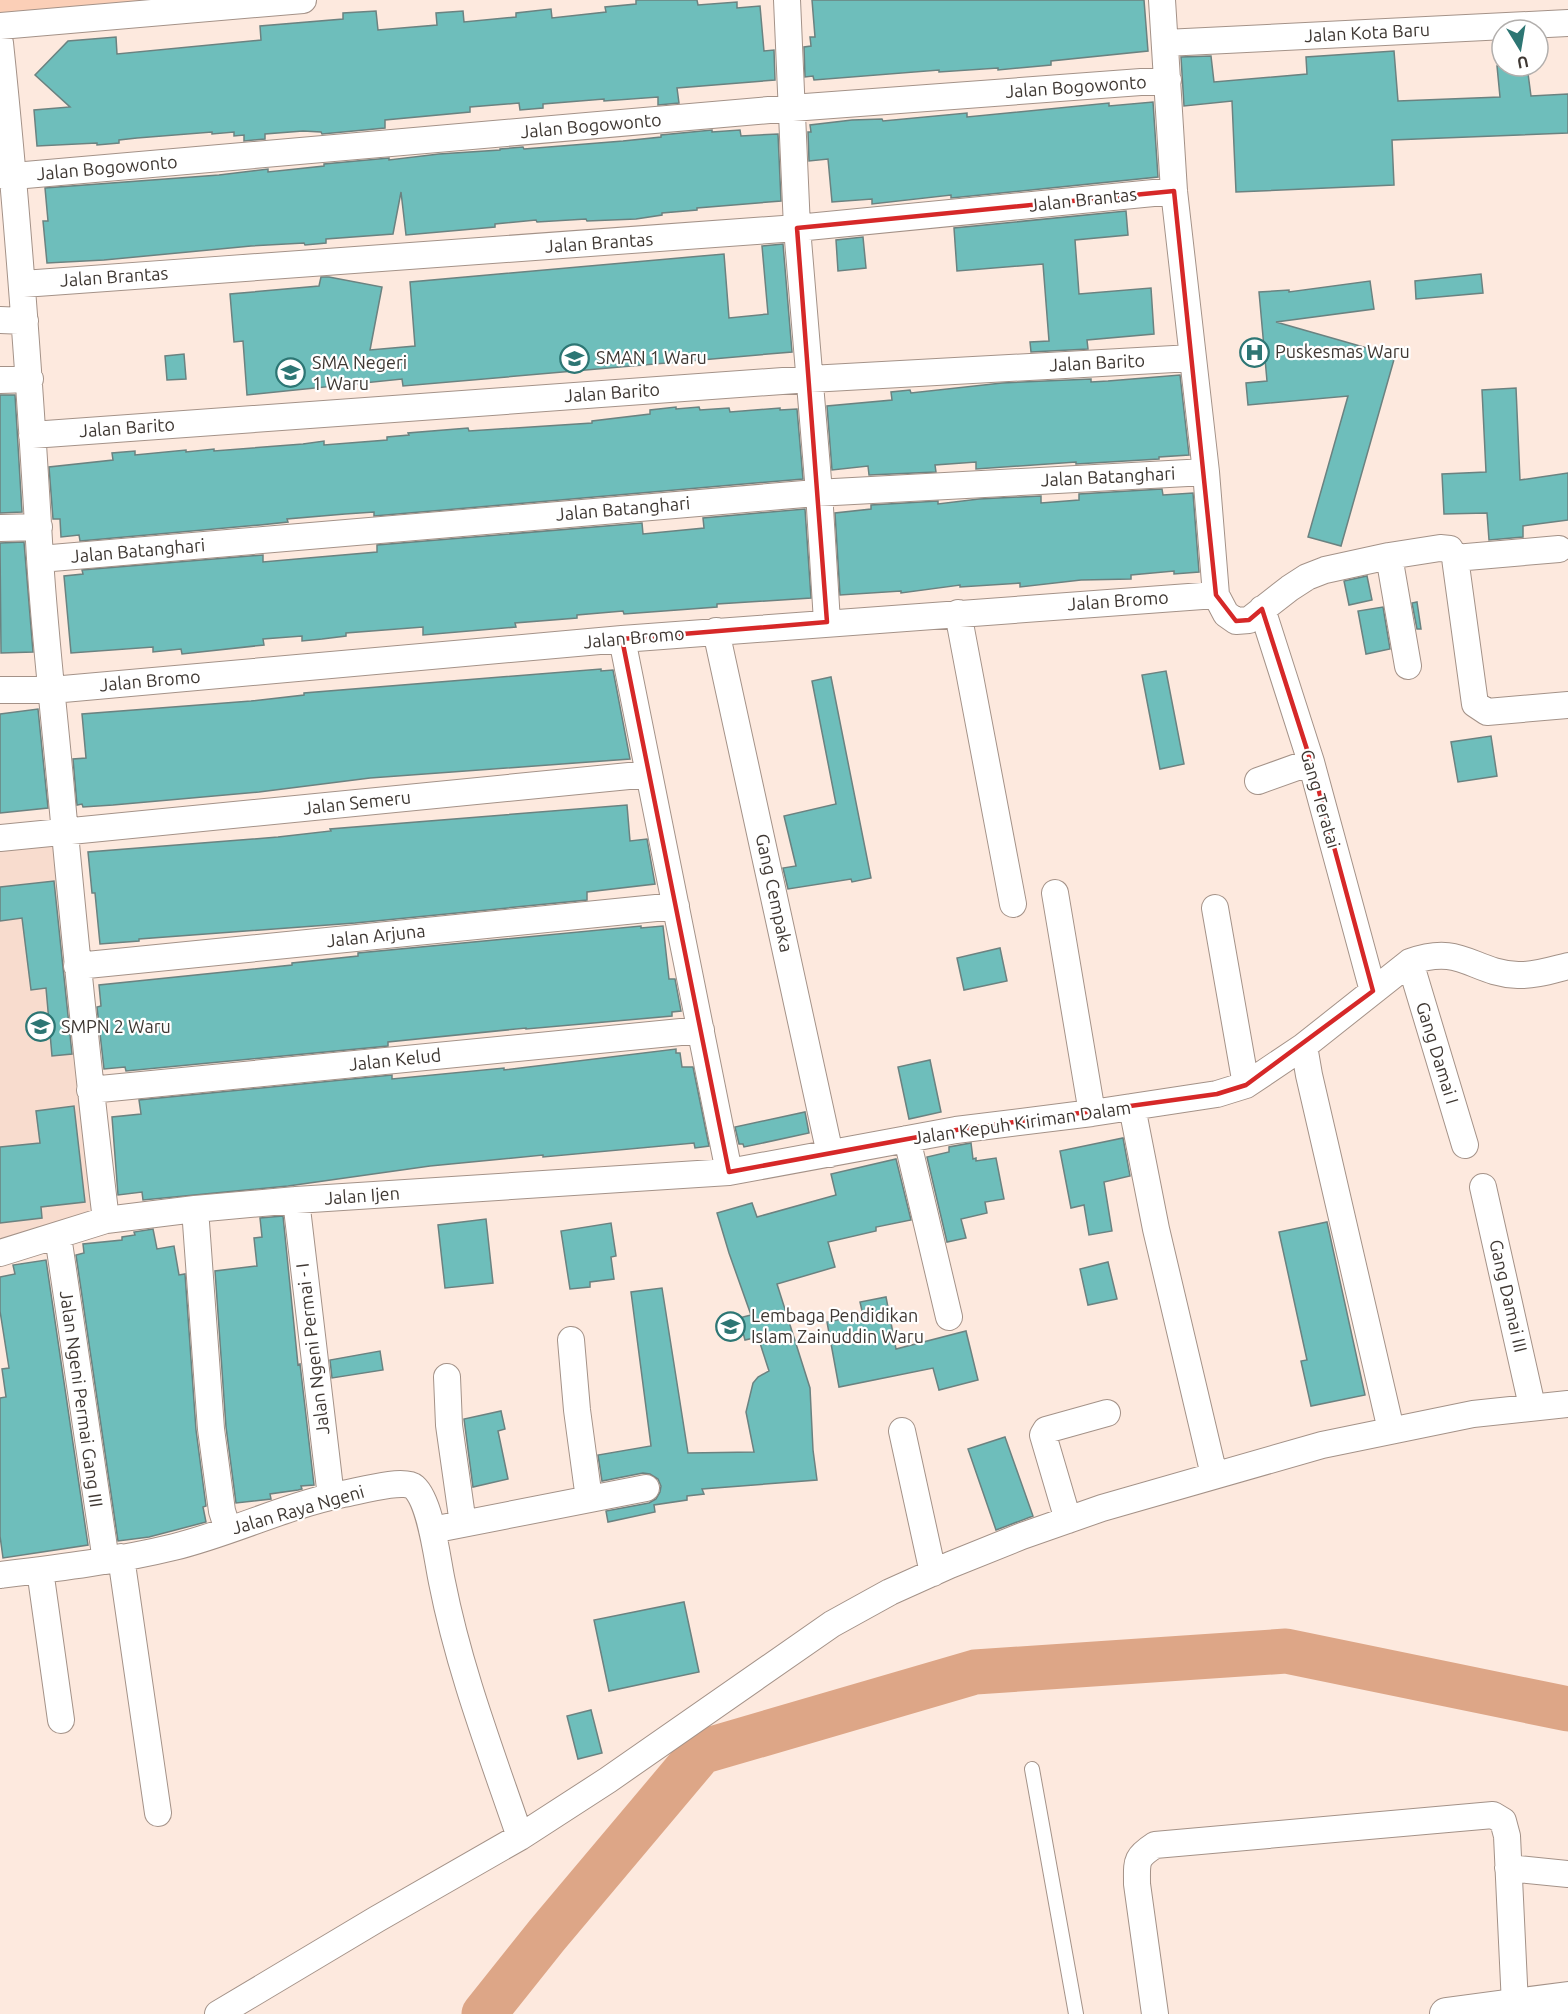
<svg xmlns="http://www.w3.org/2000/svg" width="1568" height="2014" viewBox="0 0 1568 2014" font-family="Ubuntu,sans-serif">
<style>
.built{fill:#f8dcce}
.green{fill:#fbcfb7}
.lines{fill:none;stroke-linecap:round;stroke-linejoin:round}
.river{stroke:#dda687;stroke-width:45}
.building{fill:#6ebebb;stroke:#6b8280;stroke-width:1.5}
.service-casing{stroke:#a49288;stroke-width:16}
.minor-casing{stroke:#a49288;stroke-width:28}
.tertiary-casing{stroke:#a49288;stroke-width:34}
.service{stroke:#fff;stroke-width:14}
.minor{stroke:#fff;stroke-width:26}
.tertiary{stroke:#fff;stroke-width:32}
.marked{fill:none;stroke:#d62828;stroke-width:4.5;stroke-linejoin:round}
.labels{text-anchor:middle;stroke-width:4.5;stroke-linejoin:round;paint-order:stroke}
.street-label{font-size:18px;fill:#3f3833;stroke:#fff}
.poi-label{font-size:18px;fill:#3f3833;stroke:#fff;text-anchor:start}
</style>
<rect width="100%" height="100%" fill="#fde9de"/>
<!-- built -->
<path class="built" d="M62,831L99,1219L0,1250V839Z"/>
<!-- green -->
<path class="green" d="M0,0H303L0,26Z"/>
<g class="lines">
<!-- river -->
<path class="river" d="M484,2014L547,1935L701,1752L975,1672L1286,1651L1568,1709"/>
</g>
<!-- building -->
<path class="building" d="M636,0H697L698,5L737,2V8L760,6L764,51L774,50L775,80L677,88L679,103L658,105V97L604,101V99L543,104V108L520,110L519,103L470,107V112L385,120V128L322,134L321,132L303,131L265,134V139L244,141V135L234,136V132L212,134V132L137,138L119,140V143L97,145V143L37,146L34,110L70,107L35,75L68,41L116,37L117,54L261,40L260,26L343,19V13L376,11L378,30L437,25L436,13L463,11L464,22L516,17V13L551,9L552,18L606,12L605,7L636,4Z
M812,0H1144L1148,51L1051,61V65L998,70V68L939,72V70L814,80L813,76L805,77L804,47L811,46L810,37H815Z
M1394,51L1398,101L1500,97L1497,66H1527L1531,96L1568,94V133L1392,140L1394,185L1236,192L1232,101L1184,106L1181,57L1211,56L1214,82L1307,74L1306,57Z
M1153,102L1158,177L951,198V195L872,204V199L832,202L828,159L809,161L808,132H811L810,125L852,120L882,119L883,121L967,113V117L1109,103V106Z
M712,130V132L740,130L741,136L778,134L781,201L697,208V210L662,213V215L636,219L587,221L586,219L537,222L536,220L495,224V227L406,235L401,192L393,234L326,239V243L305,245L304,243L251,246L104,260L47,263L43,221H48L45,188L219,175L268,169V172L324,166V164L389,158V160L439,154L500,150V149L523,147L524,149L623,141L661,137V135Z
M1126,211L1128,235L1075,240L1079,294L1151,288L1154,334L1087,340L1088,349L1031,352L1030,342L1049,341L1043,264L957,271L954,228Z
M863,237L866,268L838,271L836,240Z
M783,244L792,352L403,386L402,379L247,395L243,341L234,342L230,294L319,286L321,277H329L382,287L370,350L415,346L410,282L724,254L729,318L768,314L762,246Z
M1481,274L1483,293L1416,299L1415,281Z
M1370,281L1374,309L1276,322L1395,356L1341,546L1308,537L1348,396L1248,405L1246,383L1267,381L1259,292L1289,290V292Z
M184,354L186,379L167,380L165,356Z
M1180,375L1189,455L1159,457V459L1076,464V462L976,469V462L935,465L936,472L869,475L868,466L832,470L827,406L892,400L891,392L910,390L911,393L1002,383L1091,379V382L1108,381Z
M1516,388L1520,480L1568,473V520L1523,526V537L1489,540L1487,513L1444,514L1442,474L1486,472L1482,390Z
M0,395H15L22,512L0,513Z
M676,407V409L699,407L700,410L729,408L730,412L780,408V410L797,409L803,479L374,516V512L345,514L287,519L288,522L260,525L80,541L79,535L61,537L60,519H53L49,467L113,460L112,453L135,451V455L186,450V452L214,449V451L303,444L324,441V445L387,440V437L409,435L408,433L468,428L469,431L592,423V421L650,414V410Z
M1162,489L1163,495L1193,493L1199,572L1174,574V571L1131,575V579L1081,580L1020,587V583L960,587V585L901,593V591L840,595L835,513L871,509V505L938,501V504L979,499L1041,496V503L1079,500V494Z
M805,509L811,598L717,604V607L624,614L623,611L577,615V618L515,623L516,627L423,635V627L346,633V636L322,639L302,641V636L263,639L264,645L182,654L181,649L153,652V647L71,653L64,576L83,574L82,570L263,555V562L308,558L377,552V545L642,523L643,534L704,528L703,518Z
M24,542L33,652L1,653L0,543Z
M1367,576L1372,600L1349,605L1344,581Z
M1417,602L1421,629H1417L1412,603Z
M1383,607L1390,649L1366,654L1358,611Z
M601,669V671L613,670L630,759L370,778L259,792L113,805L83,807L82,804L77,805L73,759L86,758L82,714L251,701L304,695V693Z
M1166,671L1184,764L1160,769L1142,675Z
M831,677L871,878L852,882L851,879L788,889L783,868L796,866L784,816L836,804L812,681Z
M38,709L48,808L0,813V714Z
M1491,736L1497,776L1458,782L1451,742Z
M627,805L630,841L647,839L655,884L587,892V900L355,923L139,939V941L100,944L95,893H92L88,852L278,837L331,831L330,829Z
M54,881L72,1054L52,1056L46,988L31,990L22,918L0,921V887Z
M641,926V928L663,926L669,979H675L681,1011L672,1012V1016L526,1029V1028L388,1042V1046L126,1071L125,1067L104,1069L97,1007L101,1006L99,985L292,965V963L358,956V953Z
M1000,948L1007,981L964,990L957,958Z
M676,1049V1053H680L682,1067H693L709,1146L695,1148L694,1143L543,1157V1155L430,1166L288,1186L143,1200L142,1192L118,1195L112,1117L141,1114L139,1100L392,1075V1079L504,1068V1070Z
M930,1060L941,1112L909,1119L898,1067Z
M74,1106L85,1202L41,1207L42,1218L0,1223V1147L40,1143L36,1111Z
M805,1112L809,1133L744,1147L743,1144H739L735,1127Z
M1123,1138L1130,1176L1104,1182L1112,1231L1089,1235L1084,1205L1071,1208L1060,1151Z
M971,1143L973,1159L976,1158V1161L996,1158L1004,1199L985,1202L987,1213L961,1219L966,1238L947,1242L927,1157L949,1152V1147Z
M896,1159L911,1220L876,1227V1231L828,1242L835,1267L777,1284L810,1388L813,1450L817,1480L702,1489L704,1494L687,1496V1500L654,1505L655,1512L608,1522L606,1511L649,1503L656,1499L660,1492L661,1486L658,1479L650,1474L643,1473L602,1481L598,1455L651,1446L631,1292L662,1288L688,1453L754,1452L746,1412L753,1383L758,1377L769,1371L758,1337L745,1340L739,1318L751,1315L729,1253L717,1213L752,1203L757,1217L836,1195L831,1174Z
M283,1216L298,1365L300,1364L314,1485L301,1486L302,1489L298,1490L270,1494L271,1499L236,1503L226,1427L215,1271L257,1266L254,1238L262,1237L260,1218Z
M486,1219L493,1283L445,1288L438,1225Z
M1327,1222L1365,1395L1311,1406L1301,1361L1307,1360L1279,1232Z
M611,1223L616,1256L611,1257L614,1279L590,1282V1287L570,1289L561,1231Z
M153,1229L157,1249L174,1246L179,1275L185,1274L196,1430L206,1506L203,1507L206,1522L149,1537L118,1541L76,1255L84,1253L83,1244L122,1240V1237L135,1235L134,1232Z
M46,1260L88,1545L3,1558L0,1536V1398L6,1397L2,1369L9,1368L0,1311V1277L15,1274L13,1265Z
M1108,1262L1117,1299L1088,1305L1080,1269Z
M886,1297L896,1349L966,1331L978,1380L939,1390L933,1368L839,1387L827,1322L863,1315L860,1302Z
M380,1351L383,1370L332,1378L330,1360Z
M501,1411L505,1429L498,1431L508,1479L473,1487L464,1419Z
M1005,1437L1033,1516L996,1530L968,1449Z
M684,1602L699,1672L609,1691L594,1620Z
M591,1710L602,1753L578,1759L567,1716Z"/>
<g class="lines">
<defs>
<path id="service" d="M1032,1769L1076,2014"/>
<path id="minor" d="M787,0L797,228L819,492L827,622
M1162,0L1174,191L1206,472L1216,595L1226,614L1236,621L1249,620L1290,588L1307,577L1325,570L1389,556L1440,548L1450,549L1455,558L1475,704L1487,712L1568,705
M0,26L303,0
M0,43C18,215 30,386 40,558C45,639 55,720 62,801C75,941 89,1081 106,1220
M1165,43L1568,23
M0,175L14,176L792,108L1168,80
M23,284L797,228L1174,191
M0,320L25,321
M0,380L30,379
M32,435L810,379L1192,358
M0,528L39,527
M1389,556L1408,666
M1455,558L1559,549
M40,559L816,493L1206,472
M1262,609L1311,762L1373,991
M958,613L1013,904
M716,631L830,1154
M622,639L729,1172
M0,690H52L622,639L1216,595
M1258,781L1311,762
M0,838L649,774
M1055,893L1092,1113
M1215,908L1246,1085
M1410,962L1465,1145
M77,966L676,906
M1304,1046L1309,1075L1391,1430
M90,1090L701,1030
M1132,1107L1156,1229L1214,1475
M907,1139L949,1317
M1483,1187L1532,1406
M296,1200L331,1497
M195,1209L211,1429L222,1511L228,1530
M58,1236L106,1561
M0,1253L106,1220L195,1209L296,1200L729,1172L956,1130L1092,1113L1217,1094L1246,1085L1304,1046L1410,962C1462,943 1472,973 1518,975C1534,976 1552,970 1568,966
M571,1340L577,1410L589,1499
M447,1377L449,1425L463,1524
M902,1431L933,1573
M1068,1520L1043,1435L1046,1430L1107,1413
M432,1530L646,1488
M121,1557L158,1813
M40,1570L61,1720
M0,1575C58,1568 117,1561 174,1547C231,1533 285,1506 343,1494C356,1492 404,1478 414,1487C431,1502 437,1559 442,1582C459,1669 491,1752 520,1837
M1508,1868L1568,1874
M218,2014L377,1919L520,1837L608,1780L832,1624L890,1592L950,1565L1022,1536L1102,1508L1322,1445L1473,1414L1568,1404
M1155,2014L1137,1884C1137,1861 1135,1858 1155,1845L1493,1815L1503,1821L1507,1836L1515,2005"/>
<path id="tertiary" d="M1446,2014L1568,1998"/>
</defs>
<!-- service casing -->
<use href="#service" class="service-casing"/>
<!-- minor casing -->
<use href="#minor" class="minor-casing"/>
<!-- tertiary casing -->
<use href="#tertiary" class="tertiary-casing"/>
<!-- service -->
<use href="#service" class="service"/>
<!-- minor -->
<use href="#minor" class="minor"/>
<!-- tertiary -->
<use href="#tertiary" class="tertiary"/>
</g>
<!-- marked area -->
<path class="marked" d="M1174,191L1216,595L1236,621L1249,620L1262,609L1311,762L1373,991L1246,1085L1217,1094L956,1130L729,1172L622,639L827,622L797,228Z"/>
<!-- icons -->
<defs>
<symbol id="hospital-ring" viewBox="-11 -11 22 22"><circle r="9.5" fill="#fff" stroke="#2d7674" stroke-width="1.5"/><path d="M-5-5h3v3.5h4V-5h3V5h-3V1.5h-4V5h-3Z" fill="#2d7674"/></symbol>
<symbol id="school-ring" viewBox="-11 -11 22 22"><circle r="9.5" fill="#fff" stroke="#2d7674" stroke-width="1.5"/><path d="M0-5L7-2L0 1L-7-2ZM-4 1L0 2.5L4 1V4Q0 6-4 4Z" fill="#2d7674"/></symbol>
</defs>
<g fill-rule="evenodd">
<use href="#hospital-ring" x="1238" y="336" width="33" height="33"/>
<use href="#school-ring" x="558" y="342" width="33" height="33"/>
<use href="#school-ring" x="274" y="356" width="33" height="33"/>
<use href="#school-ring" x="24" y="1010" width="33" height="33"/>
<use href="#school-ring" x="714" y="1310" width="33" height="33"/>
</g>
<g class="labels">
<!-- street labels -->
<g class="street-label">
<text transform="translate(1367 33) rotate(-3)" y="6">Jalan Kota Baru</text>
<text transform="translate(1076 87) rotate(-4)" y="6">Jalan Bogowonto</text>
<text transform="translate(591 126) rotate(-5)" y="6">Jalan Bogowonto</text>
<text transform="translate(107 168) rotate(-5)" y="6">Jalan Bogowonto</text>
<text transform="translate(1083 200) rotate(-6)" y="6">Jalan Brantas</text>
<text transform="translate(599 243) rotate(-4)" y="6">Jalan Brantas</text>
<text transform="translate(114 277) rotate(-4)" y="6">Jalan Brantas</text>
<text transform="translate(1097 363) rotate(-3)" y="6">Jalan Barito</text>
<text transform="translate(612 393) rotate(-4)" y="6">Jalan Barito</text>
<text transform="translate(127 428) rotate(-4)" y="6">Jalan Barito</text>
<text transform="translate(1108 477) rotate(-3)" y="6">Jalan Batanghari</text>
<text transform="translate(623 509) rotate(-5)" y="6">Jalan Batanghari</text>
<text transform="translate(138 551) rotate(-5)" y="6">Jalan Batanghari</text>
<text transform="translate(1118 601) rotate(-4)" y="6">Jalan Bromo</text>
<text transform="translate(634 638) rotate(-5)" y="6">Jalan Bromo</text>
<text transform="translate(150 681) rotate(-5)" y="6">Jalan Bromo</text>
<text transform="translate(1320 799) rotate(74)" y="6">Gang Teratai</text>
<text transform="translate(357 803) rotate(-6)" y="6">Jalan Semeru</text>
<text transform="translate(774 893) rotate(78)" y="6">Gang Cempaka</text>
<text transform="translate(376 936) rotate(-6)" y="6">Jalan Arjuna</text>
<text transform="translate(1437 1053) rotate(73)" y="6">Gang Damai I</text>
<text transform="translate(395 1060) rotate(-6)" y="6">Jalan Kelud</text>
<text transform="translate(1022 1123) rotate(-8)" y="6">Jalan Kepuh Kiriman Dalam</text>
<text transform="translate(362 1196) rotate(-4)" y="6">Jalan Ijen</text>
<text transform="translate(1508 1296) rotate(77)" y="6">Gang Damai III</text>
<text transform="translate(313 1349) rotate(-97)" y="6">Jalan Ngeni Permai - I</text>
<text transform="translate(81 1399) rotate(82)" y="6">Jalan Ngeni Permai Gang III</text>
<text transform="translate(298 1510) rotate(-16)" y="6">Jalan Raya Ngeni</text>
</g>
<!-- poi labels -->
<g class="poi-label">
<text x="1275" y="358">Puskesmas Waru</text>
<text x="596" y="364">SMAN 1 Waru</text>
<text x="312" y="369">SMA Negeri<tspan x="312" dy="21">1 Waru</tspan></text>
<text x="61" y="1033">SMPN 2 Waru</text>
<text x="751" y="1322">Lembaga Pendidikan<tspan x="751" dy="21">Islam Zainuddin Waru</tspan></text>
</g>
</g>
<!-- north arrow -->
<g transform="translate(1520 48) rotate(169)"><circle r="28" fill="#ffffff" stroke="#b2afad" stroke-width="1.5"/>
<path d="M0-4.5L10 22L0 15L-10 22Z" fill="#2d7674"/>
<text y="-9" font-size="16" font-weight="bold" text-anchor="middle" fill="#3f3833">U</text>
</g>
</svg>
